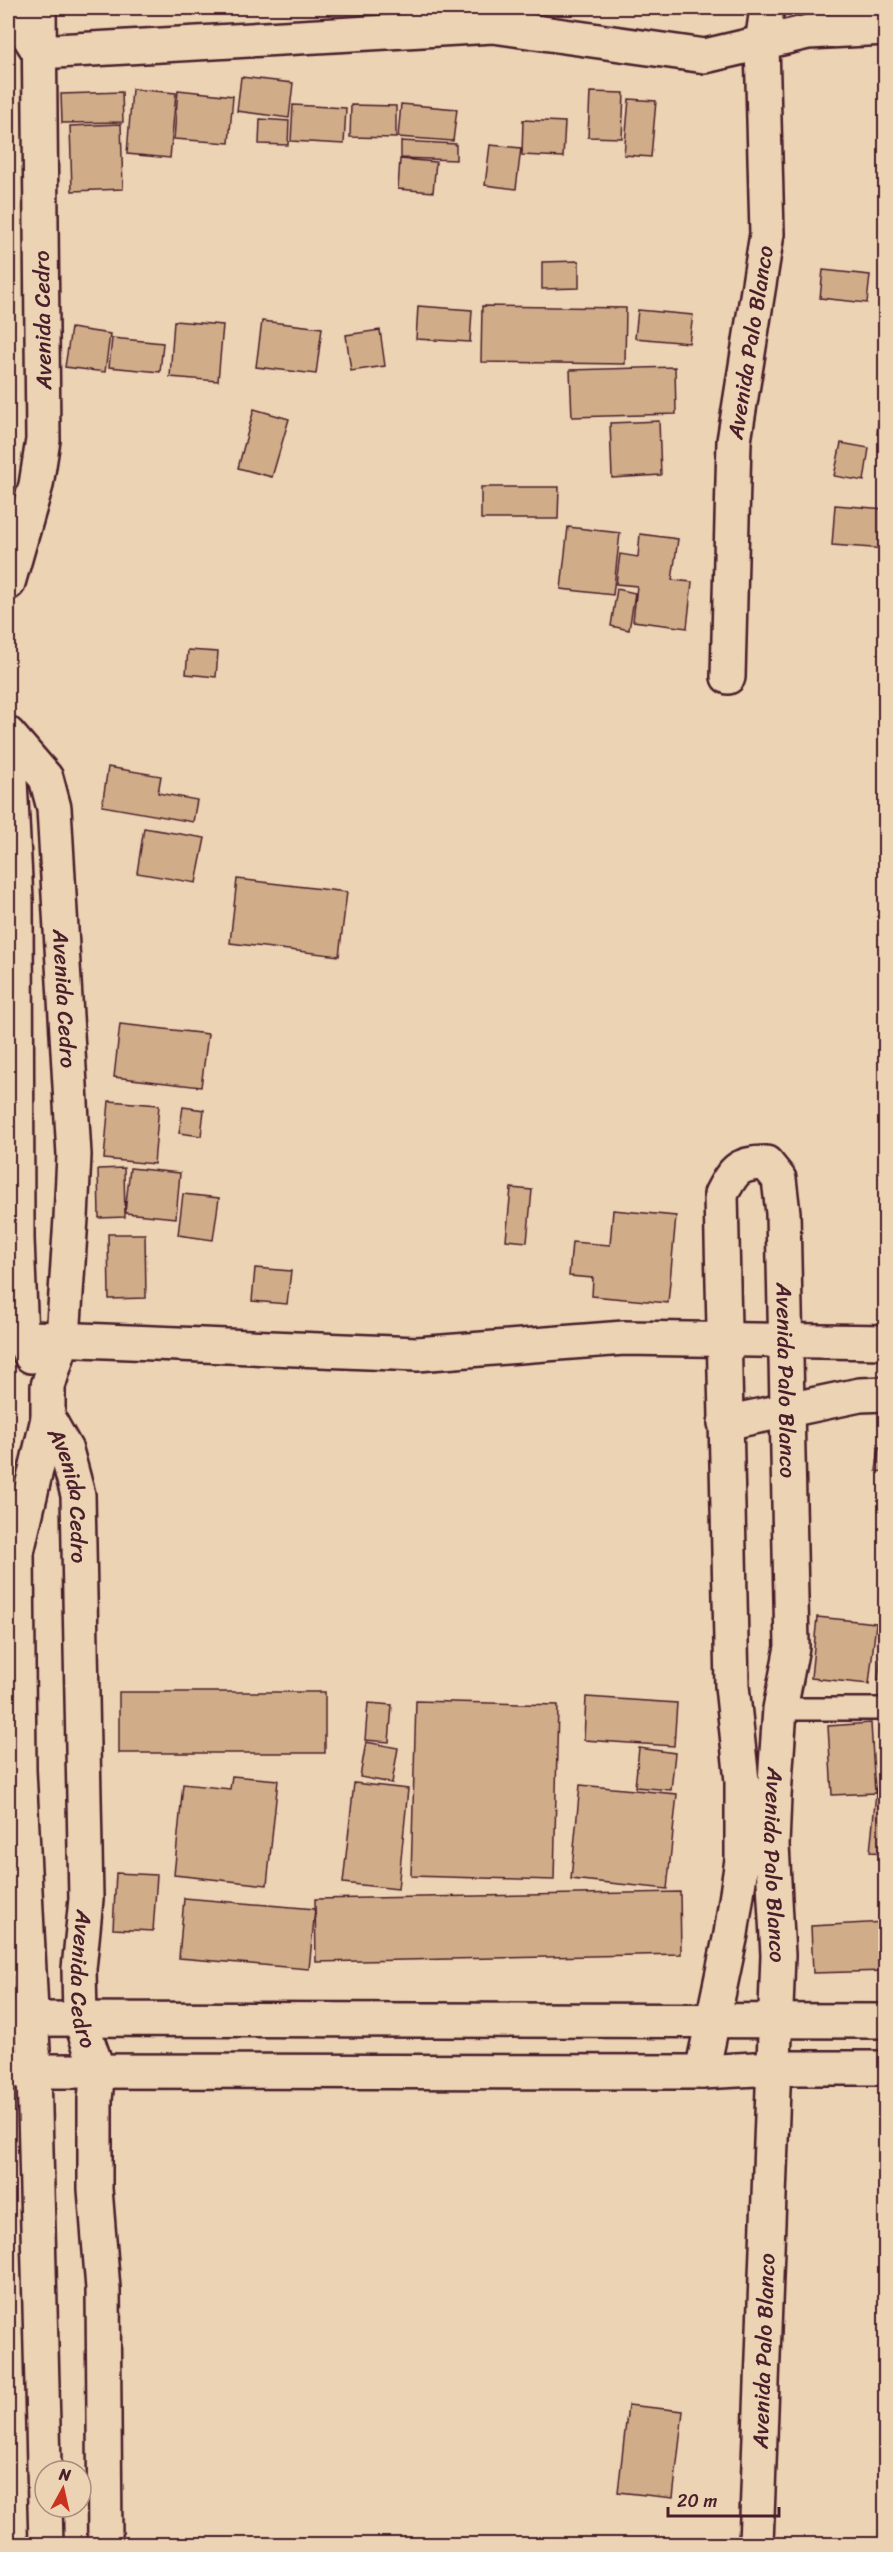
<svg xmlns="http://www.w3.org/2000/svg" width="893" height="2552" viewBox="0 0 893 2552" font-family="Sriracha,sans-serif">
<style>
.building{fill:#d0ac89;stroke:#4a1f2b;stroke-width:1.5}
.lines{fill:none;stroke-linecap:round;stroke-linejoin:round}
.service-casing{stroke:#4a1f2b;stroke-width:26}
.minor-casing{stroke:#4a1f2b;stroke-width:38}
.service{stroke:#ebd3b3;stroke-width:21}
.minor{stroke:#ebd3b3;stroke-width:33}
.labels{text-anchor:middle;stroke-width:6;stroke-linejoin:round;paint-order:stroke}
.street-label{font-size:22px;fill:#4a1f2b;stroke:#ebd3b3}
</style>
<rect width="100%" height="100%" fill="#ebd3b3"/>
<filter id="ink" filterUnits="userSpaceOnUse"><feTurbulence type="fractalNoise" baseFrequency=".0167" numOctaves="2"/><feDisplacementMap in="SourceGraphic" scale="12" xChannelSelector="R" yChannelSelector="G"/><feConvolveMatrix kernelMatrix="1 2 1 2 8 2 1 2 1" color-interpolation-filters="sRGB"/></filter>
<g filter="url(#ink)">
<!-- building -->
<path class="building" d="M241,77L293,83L289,118L237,111Z
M132,89L176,93L170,158L127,154Z
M178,90L233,96L229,143L174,139Z
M122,92L123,122L62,123L61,94Z
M590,92L624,93L622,138L588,137Z
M629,99L656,101L651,157L624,155Z
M401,104L457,109L453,141L398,137Z
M293,105L346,108L344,144L291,141Z
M351,105L396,106V138L350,137Z
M260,119L289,121L288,145L259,144Z
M523,120L565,122L563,157L522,155Z
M121,124L123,189L72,191L70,126Z
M401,141L456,144V160L401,158Z
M490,145L521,148L516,189L485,185Z
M400,159L436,162L433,192L398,189Z
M579,261V288L542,289V262Z
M823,270L870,275L867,303L820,298Z
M418,306L472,310L470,342L416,339Z
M482,306L626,308L625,364L481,362Z
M638,310L693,315L689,343L635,338Z
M174,321L223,325L218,381L170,377Z
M262,321L322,328L316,374L256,367Z
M71,328L110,334L105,372L65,367Z
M380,330L385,366L351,371L346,335Z
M112,338L163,343L160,372L109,367Z
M675,367L676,414L572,417L570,370Z
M882,386H886V435L877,434Z
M254,409L289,419L272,477L238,468Z
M659,421L661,475L612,478L610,423Z
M841,443L869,448L864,481L834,476Z
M481,487H559L558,519H481Z
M835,505L886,509V549L832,545Z
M568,527L620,533L613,595L561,589Z
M640,534L678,539L672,580L692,582L687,628L633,621L637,586L616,584L620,554L638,557Z
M617,589L635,593L629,630L611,626Z
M188,650L218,652L216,677L186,674Z
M108,767L161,776L158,793L197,800L193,822L102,806Z
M144,828L205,838L196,883L137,873Z
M237,879L347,892L339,956L230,943Z
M120,1024L208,1034L201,1087L114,1077Z
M109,1101L159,1105L154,1164L104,1159Z
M183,1107L204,1110L201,1136L179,1133Z
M124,1168L125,1217L99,1218L98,1169Z
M130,1168L180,1173L176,1218L125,1213Z
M511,1188L532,1190L527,1242L506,1240Z
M183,1194L219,1198L213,1240L178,1235Z
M613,1210L676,1216L668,1303L592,1296L593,1278L569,1276L572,1242L610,1245Z
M108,1234H145L146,1298L109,1299Z
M255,1268L291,1271L287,1304L252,1301Z
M879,1447L886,1448V1472L876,1471Z
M884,1595H886V1619L882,1618Z
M817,1617L876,1623L869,1684L811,1678Z
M884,1620H886V1681L878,1680Z
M119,1692H325V1753H119Z
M586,1697L677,1703L674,1746L584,1740Z
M416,1701L558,1705L554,1880L411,1876Z
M368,1703L392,1705L389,1742L365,1740Z
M871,1723L875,1793L832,1795L828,1726Z
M366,1742L398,1748L392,1783L360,1777Z
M639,1748L675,1753L671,1790L635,1787Z
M878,1773L886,1774V1853L870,1852Z
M232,1776L278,1780L267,1885L174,1875L183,1784L230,1789Z
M354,1783L408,1789L398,1889L343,1883Z
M580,1785L677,1794L667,1889L571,1879Z
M116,1873L157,1875L153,1931L113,1929Z
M680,1892L681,1954L316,1962L315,1899Z
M184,1898L315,1909L309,1969L179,1958Z
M886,1922V1971L813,1973L811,1926Z
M628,2405L683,2411L673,2498L618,2492Z"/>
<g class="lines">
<defs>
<path id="service" d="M780,1709H886"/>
<g id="minor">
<path d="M11,8L39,52"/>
<path d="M39,52L493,26L705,56L808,32L886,28"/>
<path d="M8,583L36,485L43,440L39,8"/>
<path id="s1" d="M728,677L734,441L767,234L762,44L767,8"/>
<path id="s2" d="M8,734L46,778L54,808L74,1155L71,1218L63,1338L48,1386V1418L17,1552L19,1770L34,2071L46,2544"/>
<path d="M8,740L16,900L17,1239L21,1337L31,1356"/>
<path d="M8,1337L417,1354L624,1338L886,1342"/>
<path id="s3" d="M48,1418L66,1450L78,1495L86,1899L79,1969L80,2019L98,2071L95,2099V2189L103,2289L105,2544"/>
<path d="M725,1423L860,1395L886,1394"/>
<path d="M8,2019L886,2021"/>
<path d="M8,2071L702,2072L773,2068H886"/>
<path id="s4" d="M702,2072L731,1934L742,1860V1781L732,1686L721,1194C734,1170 738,1163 766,1163L779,1179L783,1213L792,1647L780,1709L774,1796L772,1845L778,1955L756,2544"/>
</g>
</defs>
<!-- service casing -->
<use href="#service" class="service-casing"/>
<!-- minor casing -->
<use href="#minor" class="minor-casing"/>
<!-- service -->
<use href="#service" class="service"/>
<!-- minor -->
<use href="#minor" class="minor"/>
</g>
</g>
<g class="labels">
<!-- street labels -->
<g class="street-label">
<text transform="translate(42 320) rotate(-91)" y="8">Avenida Cedro</text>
<text dy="8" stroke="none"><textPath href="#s1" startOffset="336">Avenida Palo Blanco</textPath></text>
<text dy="8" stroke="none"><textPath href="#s2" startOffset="280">Avenida Cedro</textPath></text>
<text dy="8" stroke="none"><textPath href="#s4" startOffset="1164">Avenida Palo Blanco</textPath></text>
<text dy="8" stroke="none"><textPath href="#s3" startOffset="82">Avenida Cedro</textPath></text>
<text dy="8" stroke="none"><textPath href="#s4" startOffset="1650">Avenida Palo Blanco</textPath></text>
<text dy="8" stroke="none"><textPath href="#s3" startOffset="568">Avenida Cedro</textPath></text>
<text transform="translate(763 2351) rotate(-88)" y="8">Avenida Palo Blanco</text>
</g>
</g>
<!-- margin -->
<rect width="893" height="2552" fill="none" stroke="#ebd3b3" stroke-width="30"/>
<rect x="15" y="15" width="863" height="2522" fill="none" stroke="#4a1f2b" stroke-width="2" filter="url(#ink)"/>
<!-- north arrow -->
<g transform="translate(63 2489) rotate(8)"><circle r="28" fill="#ebd3b3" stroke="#ab8b7d" stroke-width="1.5"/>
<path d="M0-4.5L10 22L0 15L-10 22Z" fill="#c8321e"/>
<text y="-9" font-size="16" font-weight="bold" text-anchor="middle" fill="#4a1f2b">N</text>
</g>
<!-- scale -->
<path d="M668 2507v9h111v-9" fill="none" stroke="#4a1f2b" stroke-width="3"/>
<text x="677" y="2507" font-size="18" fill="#4a1f2b" stroke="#ebd3b3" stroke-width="4.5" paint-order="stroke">20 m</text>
</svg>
